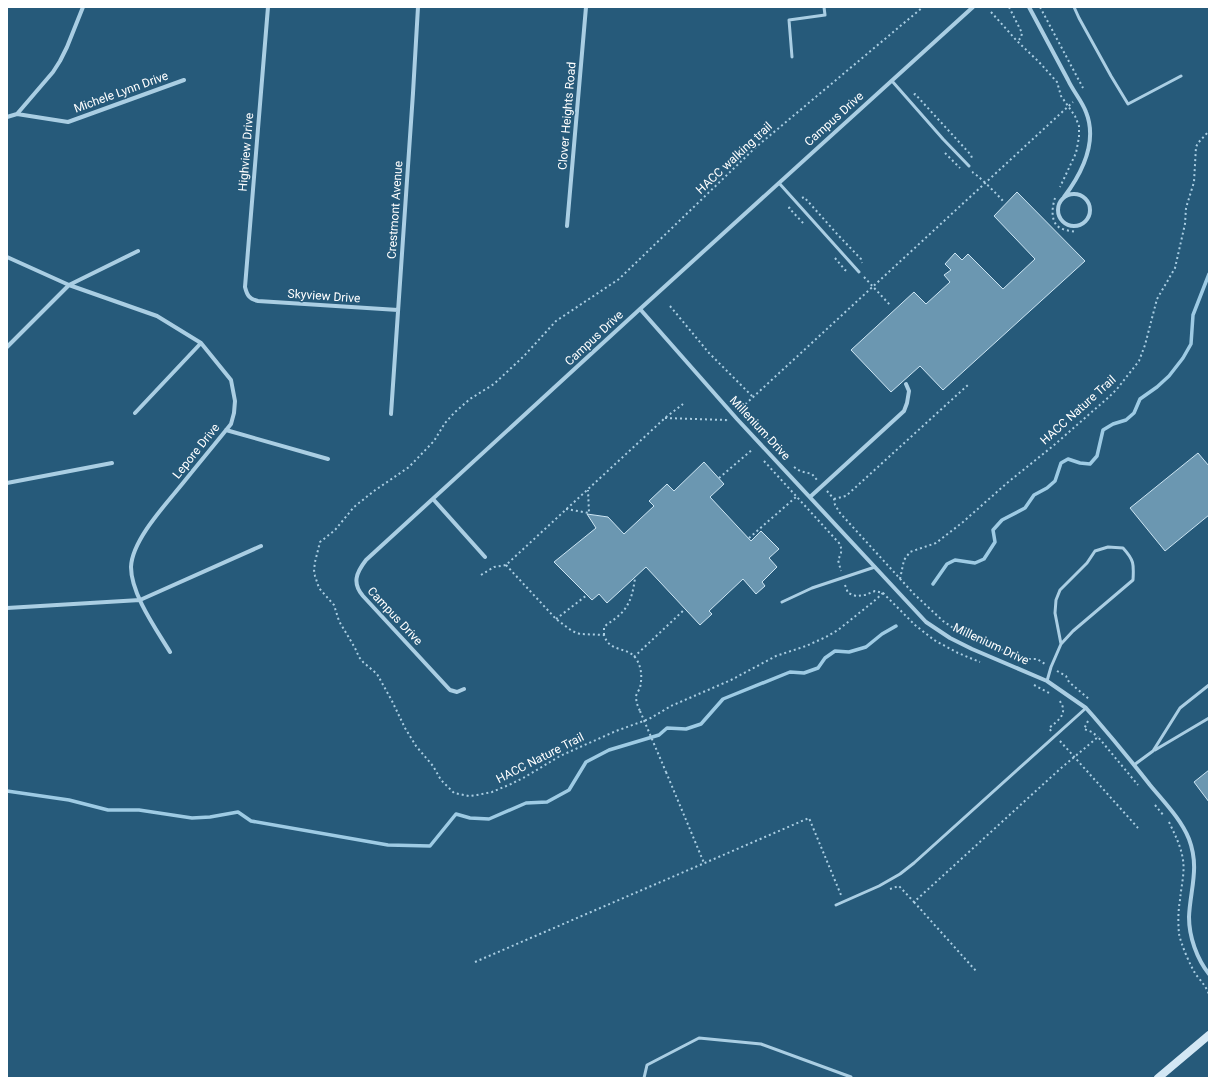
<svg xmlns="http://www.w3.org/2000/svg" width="1216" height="1085" viewBox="0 0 1216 1085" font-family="Roboto,sans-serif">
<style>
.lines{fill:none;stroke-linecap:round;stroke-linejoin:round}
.stream{stroke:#9ecbe4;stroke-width:3.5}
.building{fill:#6b97b1;stroke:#cce5f3}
.path{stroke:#aacee3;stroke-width:2;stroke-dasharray:2 3;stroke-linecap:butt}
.service{stroke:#aacee3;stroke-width:3}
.minor{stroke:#aacee3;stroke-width:4}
.secondary{stroke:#d3e7f4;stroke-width:8}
.rail{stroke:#fff;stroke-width:3;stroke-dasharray:7 3;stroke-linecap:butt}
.path-bridge{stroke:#aacee3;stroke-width:2;stroke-dasharray:2 3;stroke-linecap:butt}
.labels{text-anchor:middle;stroke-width:3;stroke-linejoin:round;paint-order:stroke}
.street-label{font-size:12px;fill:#fff;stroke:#265a7a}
</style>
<rect width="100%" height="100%" fill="#265a7a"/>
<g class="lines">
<!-- stream -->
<path class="stream" d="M933,584L947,564L955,560L975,563L984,559L995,542L993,530L1002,520L1025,508L1034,495L1047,488L1055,481L1061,463L1068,459L1080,463L1090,464L1097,456L1103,430L1113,424L1126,420L1134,413L1140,399L1157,387L1169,376L1183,358L1191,344L1193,315L1209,274
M7,791L69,800L108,810H139L192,818L210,817L238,812L251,821L388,845L430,846L456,814L470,818L489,819L526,803L547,802L569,790L586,762L609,750L659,735L667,728L686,729L701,724L723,699L790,672L804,673L818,668L825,658L835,651L849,652L866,647L882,634L896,626"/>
</g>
<!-- building -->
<path class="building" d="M1017,192L1085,261L943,390L920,366L891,392L851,350L914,292L926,304L950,282L944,275L951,270L945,264L955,253L962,260L968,254L1003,289L1035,259L994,216Z
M1198,453L1209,466V515L1165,551L1130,508Z
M704,462L724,484L710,497L751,541L761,531L779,549L769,558L777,567L762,582L765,586L756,594L743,579L709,611L712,614L700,625L646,567L607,603L599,594L592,600L554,562L596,528L587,514L608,517L624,534L654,506L649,501L667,484L674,491Z
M1209,770V802L1194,782Z"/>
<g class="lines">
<!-- path -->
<path class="path" d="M1009,7L1022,33L1021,38L1017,41
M1040,7L1083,88
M991,12L1017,41L1039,62L1057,82L1061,96L1075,116L1079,126V137L1076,153L1060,187
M914,95L915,94L971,155L972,158
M945,153L960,168
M972,172C977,174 998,195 1003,201
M802,198L804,197L838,235L861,259L862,263
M1055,198C1052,207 1050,222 1060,228C1064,230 1071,231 1076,232
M790,207L789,208L804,224
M835,258L845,270L847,271
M864,277L890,305
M670,306L709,353L753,397
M740,409L768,439
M738,411L1073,102
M665,418L726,420L727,421
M764,461L839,543C843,550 841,554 838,560L841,571
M794,467L800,471L812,474L817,480
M719,478L753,449
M827,491L834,499L835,505L840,513L914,594L943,621L962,634L1026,659H1037L1045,664
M834,499L846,496L969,384
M566,509L589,513L588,490
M749,538L796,497
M506,565L556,619L572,631L580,634L604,635C610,654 628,645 637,660C642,669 642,678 640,688C639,690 637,693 636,696C636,702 638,707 640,711
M481,575L494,567L506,565L665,418L683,404
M900,579L904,560L910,552L936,543L963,522L1007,483L1053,446L1110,396L1117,389L1139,361L1145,345L1157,299L1175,268L1185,224L1186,208L1194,182L1196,147L1198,143L1209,131
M845,585L848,593L856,596L865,595L875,591L883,593L915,625L934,640L958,653L980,662
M883,593L873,602L838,630L826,637L806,646L776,656L731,680L671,706L649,719L616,731L560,756L525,777L511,784L492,792L477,795L469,796L454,793L441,780L433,766L416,746L405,728L392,701L377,674L363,662L359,657L355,648L339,621L334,605L319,588L315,576L314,570L315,562L320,542L335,530L354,507L374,491L409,467L434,441L445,423L455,412L470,399L494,384L524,356L556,321L619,279L755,148L923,7
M556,619L587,595
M604,635V627C608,623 613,621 617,617C630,607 633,593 635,578
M634,657L685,609
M1057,671L1066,676L1069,682L1089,699
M1034,685L1051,694
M1088,721L1084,729L1092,732L1098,737
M1051,731L1049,728C1059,720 1069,713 1059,700
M1060,741L1138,828
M666,772L704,863
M1155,805L1164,816
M1169,822C1175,835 1181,846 1183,860C1185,873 1181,887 1180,900C1178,911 1178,923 1179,934C1181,944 1191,968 1197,976C1202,982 1206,987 1209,994
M890,889L899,886L914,902L1060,769L1098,737L1138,785
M914,902L976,971
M475,962L809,818L841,895"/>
<!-- service -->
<path class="service" d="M1074,7L1079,18L1111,76L1128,104L1181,76
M792,57L789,20L825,15L824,7
M892,81L943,139L969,166
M779,183L859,272
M782,602L812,588L875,567
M1047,681L1051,667L1061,644L1073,631L1133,580C1134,564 1134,560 1123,548L1108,547L1095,551L1087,563L1060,590L1056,600L1055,613L1061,644
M1155,750L1209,718
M1134,765L1153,751L1180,708L1209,685
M836,905L879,886L900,874L914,863L1086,708
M644,1078L647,1065L699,1038L761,1044L851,1077V1078"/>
<!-- minor -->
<path class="minor" d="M268,7L245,287C247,295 249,299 258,301L398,310
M1029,7C1042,31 1055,56 1068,80C1073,91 1082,101 1086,112C1098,142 1082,173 1064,197
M17,114L68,122L184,80
M7,117L17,114L53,72L60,61L67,47L83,7
M1058 210a16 16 0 1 1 32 0a16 16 0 1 1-32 0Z
M567,226L586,7
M7,257L69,285L157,316L201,343L231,380L235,401L234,413L231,424C215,444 199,463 183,483C166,504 132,540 131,567C131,594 156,629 170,652
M640,309L737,419L926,622L950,638L972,649L1047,681L1086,708L1094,717C1113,739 1132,762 1150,785C1164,802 1181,819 1189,839C1200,868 1190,890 1189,917C1189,937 1197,959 1209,974
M7,347L69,285L138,251
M135,413L201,343
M391,414L413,93L418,7
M226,430L328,459
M7,483L112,463
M810,497L904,411L907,403L909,391L906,384
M433,499L485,557
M7,608L140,600L261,546
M464,689L457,692L450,690L363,596C352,583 356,573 366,560L640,309L973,7"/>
<!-- secondary -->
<path class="secondary" d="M1158,1078L1209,1035"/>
<!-- rail -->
<path class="rail" d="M7,1078H8"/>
<!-- path-bridge -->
<path class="path-bridge" d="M640,711L666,772"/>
</g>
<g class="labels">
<!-- street labels -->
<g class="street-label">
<text transform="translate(121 92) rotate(-20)" y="4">Michele Lynn Drive</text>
<text transform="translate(567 116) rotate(-85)" y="4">Clover Heights Road</text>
<text transform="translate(834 119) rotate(-42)" y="4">Campus Drive</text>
<text transform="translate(246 152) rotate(-85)" y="4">Highview Drive</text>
<text transform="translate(734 158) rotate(-43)" y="4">HACC walking trail</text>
<text transform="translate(395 210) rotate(-86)" y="4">Crestmont Avenue</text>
<text transform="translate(324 296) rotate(4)" y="4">Skyview Drive</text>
<text transform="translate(594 338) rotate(-43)" y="4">Campus Drive</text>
<text transform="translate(1078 410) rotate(-42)" y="4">HACC Nature Trail</text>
<text transform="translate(760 428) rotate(47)" y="4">Millenium Drive</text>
<text transform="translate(196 451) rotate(-51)" y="4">Lepore Drive</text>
<text transform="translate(395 616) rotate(47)" y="4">Campus Drive</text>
<text transform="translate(991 644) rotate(25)" y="4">Millenium Drive</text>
<text transform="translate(540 758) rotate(-27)" y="4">HACC Nature Trail</text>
</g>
</g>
<!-- border -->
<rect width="1216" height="1085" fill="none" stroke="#ffffff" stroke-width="16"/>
</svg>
